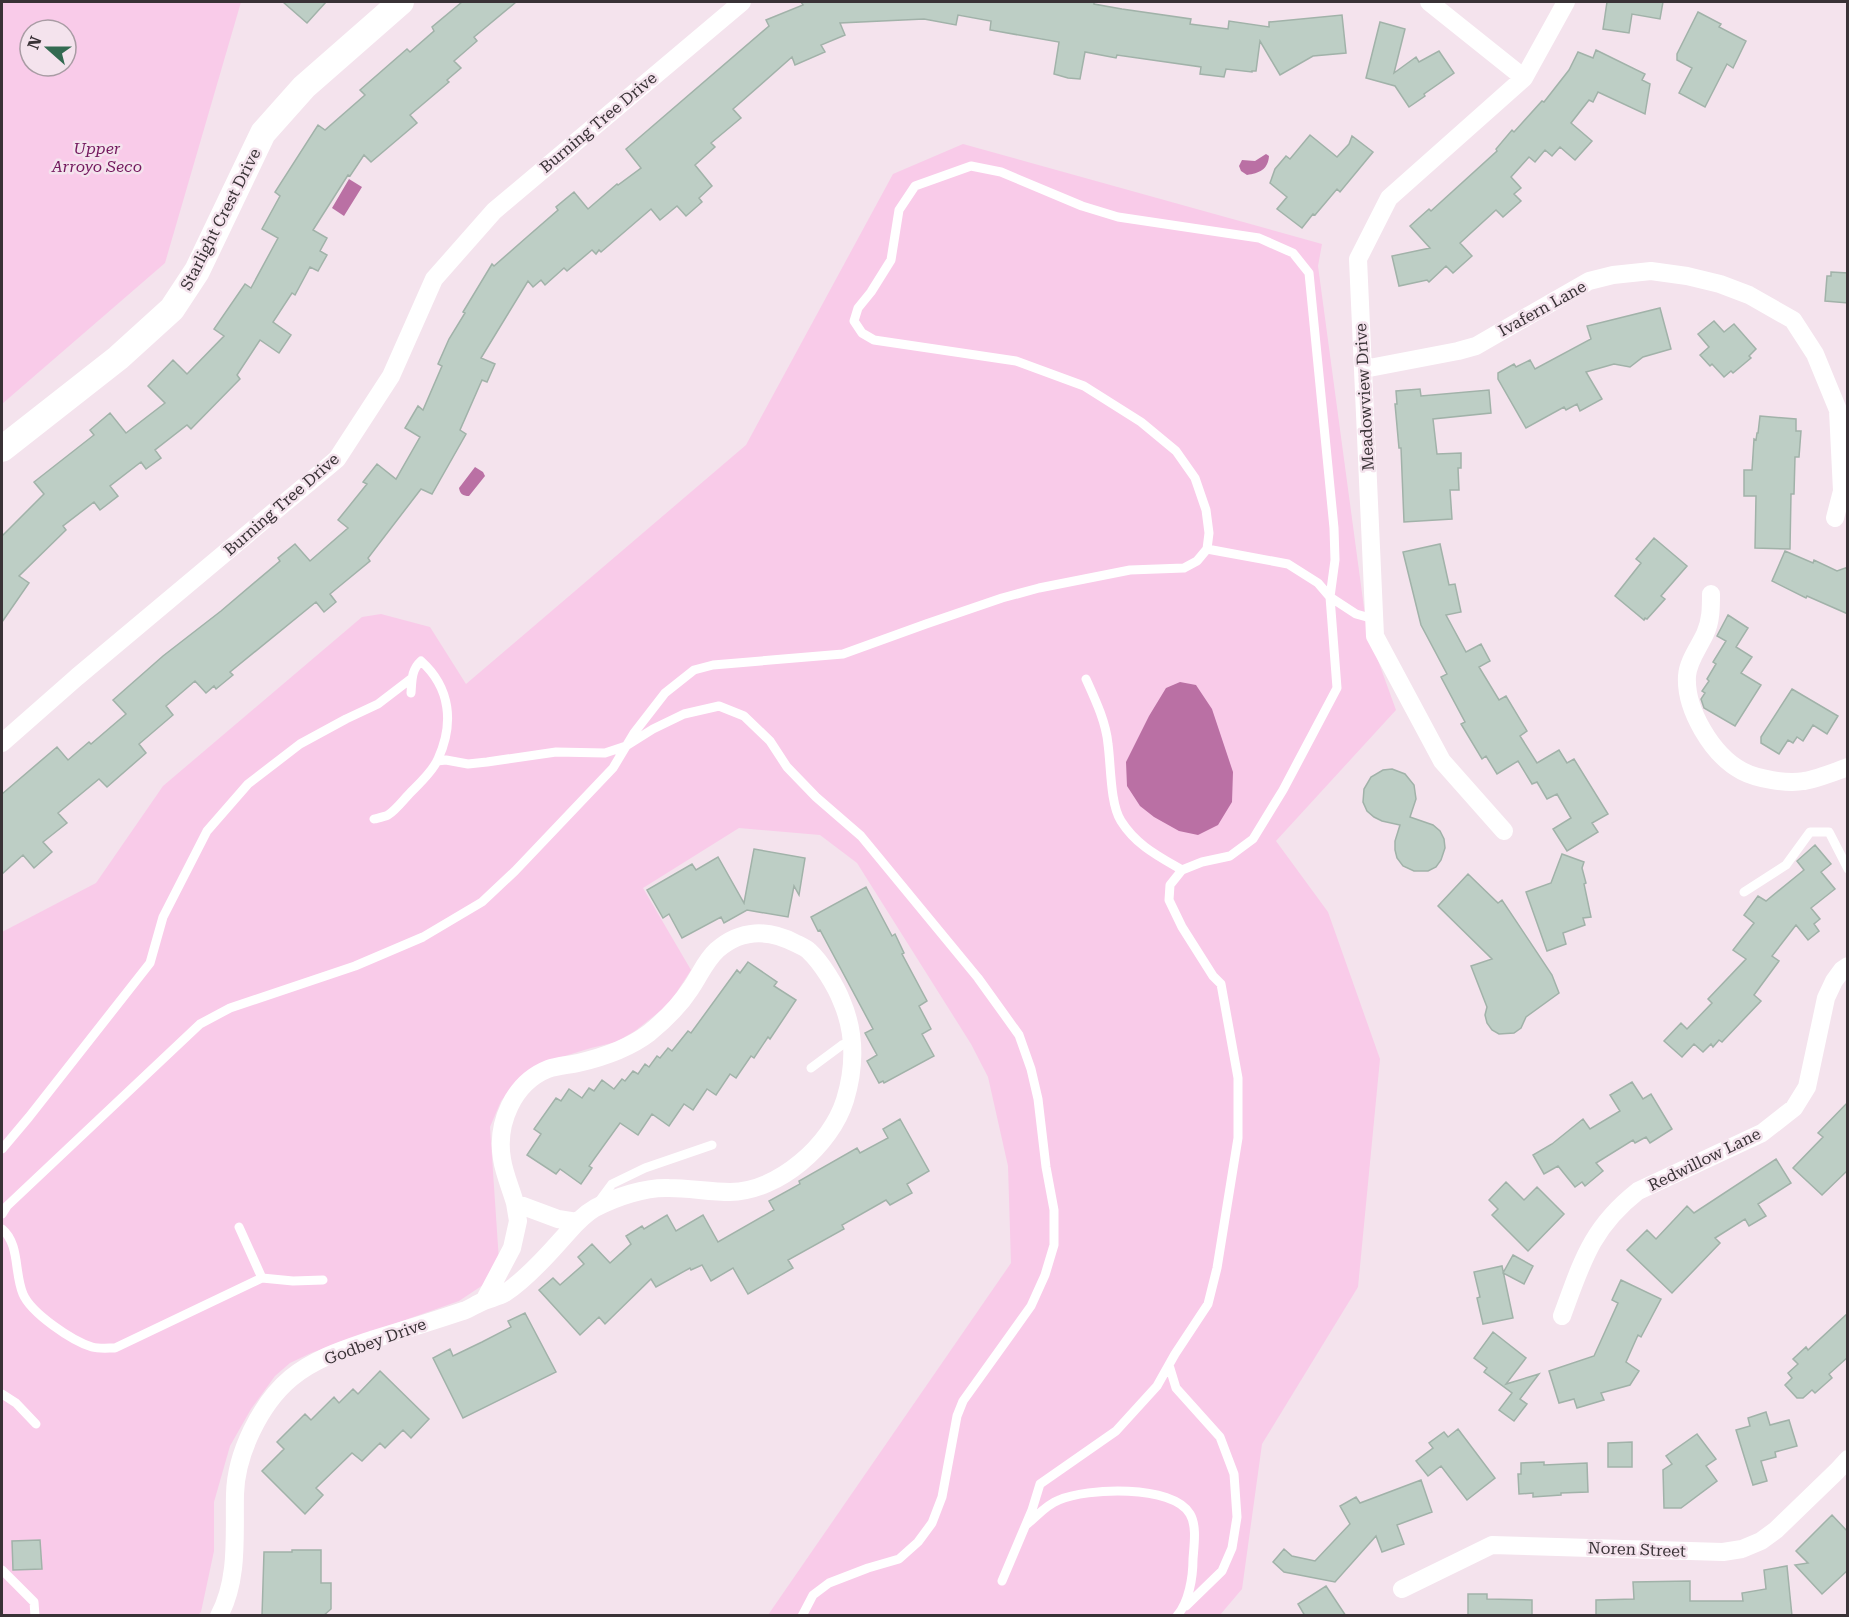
<svg xmlns="http://www.w3.org/2000/svg" width="1849" height="1617" viewBox="0 0 1849 1617" font-family="'Roboto Serif',serif">
<style>
.green{fill:#f9cbe9;fill-rule:evenodd}
.water{fill:#ba70a4}
.building{fill:#bdcec5;stroke:#a1b2a9;stroke-width:1.5}
.lines{fill:none;stroke-linecap:round;stroke-linejoin:round}
.lane{stroke:#fff;stroke-width:9}
.street{stroke:#fff;stroke-width:18}
.secondary{stroke:#fff;stroke-width:26}
.labels{text-anchor:middle;stroke-width:5;stroke-linejoin:round;paint-order:stroke}
.street-label{font-size:16px;fill:#393236;stroke:#f4e3ed}
.park-label{font-size:16px;font-style:italic;fill:#73195e;stroke:#f4e3ed}
</style>
<rect width="100%" height="100%" fill="#f4e3ed"/>
<!-- green -->
<path class="green" d="M2,2H241L165,263L2,404ZM30,30H66V66H30Z
M963,144L1322,244L1318,266L1367,630L1396,710L1276,841L1328,912L1380,1059L1358,1287L1262,1444L1242,1589L1220,1615H768L1011,1263L1008,1166L988,1077L971,1044L857,863L820,835L739,828L643,888L691,970L669,1004L635,1031L616,1042L591,1048L545,1062L519,1079L501,1101L490,1127L499,1261L483,1285L459,1301L311,1353L290,1363L275,1376L251,1409L230,1446L214,1502V1551L201,1612L198,1615L2,1616V932L96,883L163,786L362,617L381,614L430,627L466,684L746,445L893,174Z"/>
<!-- water -->
<path class="water" d="M1266,154L1269,156C1268,170 1259,173 1247,175L1241,171L1239,166L1242,160L1255,161Z
M349,179L362,187L344,216L332,208Z
M475,467L483,472L485,476L469,496C463,496 460,494 459,488Z
M1180,682L1196,685L1212,709L1233,772L1232,802L1218,825L1198,835L1179,831L1154,817L1140,806L1127,786L1126,762L1149,716L1166,688Z"/>
<!-- building -->
<path class="building" d="M283,2H326L307,23Z
M462,2H516L474,37L477,41L454,61L461,68L447,80L449,82L410,115L417,123L371,162L364,155L350,176L348,175L313,230L327,238L320,251L327,255L318,271L310,267L295,295L292,293L273,322L291,335L279,353L260,340L237,375L240,379L191,429L187,425L155,450L161,458L146,469L141,462L110,486L118,496L100,510L94,502L63,526L66,530L19,576L29,583L2,622V536L44,494L34,482L94,435L90,430L110,413L126,433L165,403L148,386L173,360L187,374L224,336L214,329L245,284L251,288L278,238L262,229L280,196L275,192L318,125L325,130L365,95L360,90L407,49L410,52L434,31L432,27Z
M801,2H1094V4L1122,9L1191,19L1190,24L1228,29L1229,21L1269,27V22L1342,15L1346,53L1313,56L1280,75L1260,41L1256,71H1252V72L1226,69L1224,77L1200,74L1201,67L1117,55L1116,58L1085,52L1080,79L1068,78L1054,74L1059,42L990,30L991,21L958,15L956,25L924,19L840,23L845,35L821,45L825,52L795,65L792,57L733,109L741,118L711,143L715,147L695,165L712,186L699,198L702,202L686,216L677,206L660,220L651,209L601,252L599,250L596,254L592,250L567,271L564,268L545,285L541,280L533,287L528,281L481,358L495,364L487,382L482,380L460,430L466,434L432,494L421,489L368,558L370,561L330,594L336,602L324,612L316,602L230,672L233,675L216,689L214,686L206,693L195,681L166,706L173,715L139,744L146,753L107,787L99,779L58,813L67,823L43,842L52,852L34,868L23,855L2,874V794L57,747L68,760L89,742L91,744L126,714L113,700L163,656L221,611L280,561L278,558L295,544L310,561L348,528L338,520L367,484L363,482L377,464L396,479L420,437L405,428L418,406L423,410L442,366L438,364L449,339L465,313L463,312L492,264L494,266L527,237L558,210L556,207L574,192L588,209L617,184L618,185L641,168L626,149L769,26L766,20L803,5Z
M1607,2H1663L1660,19L1632,14L1629,33L1603,29Z
M1698,12L1721,24L1719,27L1746,41L1733,68L1727,64L1705,107L1679,93L1692,68L1677,60V54Z
M1380,22L1405,29L1394,73L1416,57L1419,62L1439,51L1454,73L1424,94L1425,96L1409,107L1395,86L1366,78Z
M1596,50L1645,74L1642,80L1650,84L1645,114L1598,92L1593,102L1589,100L1571,123L1592,141L1575,160L1560,147L1552,156L1545,150L1535,162L1529,157L1511,177L1521,188L1514,194L1521,201L1503,217L1496,210L1460,243L1472,256L1453,273L1446,266L1429,282L1427,280L1399,286L1392,256L1430,248L1410,226L1429,209L1431,211L1497,151L1496,149L1512,130L1514,132L1542,101L1544,102L1569,70L1578,52L1593,58Z
M1310,135L1337,157L1349,144L1352,136L1373,152L1340,192L1337,189L1315,215L1313,214L1302,228L1277,209L1287,197L1270,183L1275,169L1286,156L1290,159Z
M1831,272L1848,273V303L1825,301L1827,276H1831Z
M1660,308L1671,349L1643,357L1630,367L1614,364L1586,372L1602,399L1580,411L1577,404L1566,410L1564,407L1526,428L1498,379V373L1514,364L1516,367L1530,360L1535,369L1591,339L1587,326Z
M1714,321L1724,332L1734,324L1756,349L1749,356L1751,358L1733,373L1731,371L1724,377L1712,364L1710,366L1700,355L1709,347L1698,334Z
M1420,389L1421,396L1489,390L1491,413L1433,419L1437,454L1461,453V468H1458L1459,490H1450L1452,519L1404,522L1401,448H1399L1395,404H1397L1396,391Z
M1760,416L1796,419V431H1801L1799,457H1795L1794,494H1791L1790,549L1755,548L1756,496H1744V470H1752L1754,439L1756,440L1757,433H1758Z
M1654,538L1687,566L1661,596L1665,599L1647,619L1645,618L1644,620L1615,596L1641,563L1636,559Z
M1440,544L1449,585L1455,584L1461,612L1446,615L1466,652L1481,644L1490,661L1479,667L1499,700L1506,696L1527,731L1520,736L1537,763L1559,750L1567,763L1574,759L1608,814L1592,823L1598,832L1567,851L1553,829L1571,818L1557,794L1547,799L1537,782L1532,784L1518,761L1497,774L1486,756L1482,759L1461,724L1465,722L1441,677L1447,674L1421,625L1403,552Z
M1785,551L1813,563L1814,560L1837,571L1848,567V614L1807,596L1806,598L1772,581Z
M1728,615L1748,628L1736,647L1752,657L1741,673L1761,685L1735,726L1704,708L1701,699L1705,693L1702,691L1709,681L1707,679L1716,664L1713,662L1726,641L1717,636Z
M1792,689L1838,716L1827,734L1813,725L1803,741L1797,737L1793,743L1788,740L1779,754L1761,743V737Z
M1392,769L1405,774L1414,785L1416,799L1410,817L1433,825L1440,831L1444,839L1445,848L1441,860L1436,867L1428,871H1414L1403,866L1397,858L1395,850V841L1400,825L1382,821L1374,817L1367,811L1363,802L1364,789L1371,777L1383,770Z
M1815,845L1831,864L1821,872L1835,889L1811,908L1820,919L1814,924L1819,931L1808,940L1796,925L1772,956L1779,961L1754,995L1761,1001L1722,1042L1719,1040L1713,1047L1711,1044L1703,1052L1694,1044L1682,1057L1664,1041L1681,1023L1687,1029L1712,1003L1708,999L1746,959L1733,950L1754,923L1744,915L1758,896L1766,901L1804,870L1797,861Z
M754,849L805,858L799,895L794,886L788,917L747,910L724,923L721,917L682,938L669,914L663,918L647,890L692,864L696,870L718,857L744,903Z
M1562,854L1584,862L1582,868L1586,883L1584,884L1591,917L1583,918L1585,925L1563,933L1566,944L1547,951L1526,892L1551,883Z
M1468,874L1498,903L1502,900L1552,975L1559,993L1526,1017L1521,1028L1514,1033L1499,1034L1492,1030L1487,1023L1485,1015L1487,1007L1471,966L1492,959L1438,906Z
M866,887L892,936L895,934L904,953L902,954L927,1001L919,1006L931,1029L922,1034L934,1056L884,1083L883,1081L879,1083L867,1061L877,1055L865,1033L873,1029L820,930L818,931L811,917Z
M748,962L777,982L774,986L796,1000L770,1039L768,1037L754,1058L751,1056L736,1078L730,1074L716,1095L707,1089L693,1110L684,1104L669,1126L652,1114L638,1135L620,1123L589,1166L592,1168L581,1184L560,1169L556,1174L527,1155L541,1134L534,1129L556,1098L561,1101L569,1089L582,1098L589,1088L594,1091L602,1080L614,1089L622,1079L625,1081L633,1071L638,1074L645,1064L649,1067L657,1056L660,1058L668,1048L672,1051L688,1031L691,1033L737,970L740,973Z
M1632,1082L1643,1099L1651,1094L1672,1129L1650,1143L1646,1137L1635,1143L1633,1140L1596,1163L1603,1171L1585,1186L1582,1182L1575,1187L1558,1166L1544,1174L1533,1155L1552,1144L1583,1119L1590,1129L1620,1111L1610,1095Z
M1848,1102V1170L1822,1195L1793,1168L1823,1137L1818,1133Z
M900,1119L929,1171L907,1184L912,1193L890,1205L886,1200L842,1225L844,1229L788,1260L793,1268L748,1294L733,1268L711,1281L702,1265L691,1270L690,1268L656,1287L651,1279L605,1324L599,1317L580,1335L539,1290L553,1278L560,1285L584,1264L578,1257L592,1244L610,1263L631,1244L626,1236L642,1226L644,1229L667,1215L676,1231L703,1215L718,1242L774,1210L769,1201L800,1184L799,1181L857,1148L860,1153L888,1138L883,1129Z
M1776,1159L1791,1183L1758,1204L1766,1216L1749,1226L1745,1219L1715,1238L1720,1243L1672,1293L1627,1250L1647,1230L1656,1239L1687,1206L1694,1213Z
M1506,1182L1524,1200L1537,1187L1564,1214L1528,1251L1492,1215L1498,1209L1489,1200Z
M1513,1255L1533,1266L1524,1284L1503,1273Z
M1502,1266L1513,1318L1483,1324L1477,1298L1480,1297L1474,1272Z
M1621,1280L1661,1299L1641,1337L1638,1335L1626,1362L1639,1371L1630,1385L1601,1393L1604,1400L1577,1408L1574,1399L1559,1403L1549,1371L1594,1356L1618,1303L1612,1300Z
M525,1313L556,1372L463,1418L433,1358L450,1349L453,1356L482,1342L511,1327L508,1321Z
M1848,1313V1357L1829,1374L1832,1378L1815,1393L1812,1390L1803,1398H1797L1785,1385L1792,1378L1788,1373L1798,1364L1793,1359L1806,1347L1808,1350Z
M1493,1332L1526,1358L1506,1384L1539,1374L1520,1399L1527,1404L1514,1421L1499,1410L1512,1393L1484,1372L1487,1368L1474,1358Z
M380,1371L429,1419L411,1438L403,1430L385,1448L380,1443L362,1461L352,1453L316,1488L323,1495L305,1514L262,1471L284,1449L277,1442L305,1414L311,1420L334,1397L339,1403L353,1389L358,1394Z
M1766,1412L1770,1425L1789,1420L1797,1446L1775,1452L1776,1457L1761,1461L1767,1481L1753,1485L1736,1430L1750,1426L1748,1418Z
M1458,1429L1495,1478L1467,1500L1441,1466L1428,1476L1416,1461L1433,1448L1429,1443L1444,1432L1448,1437Z
M1697,1434L1716,1459L1706,1466L1717,1481L1681,1508H1664L1663,1470L1672,1464L1666,1456Z
M1632,1442V1467H1608V1443Z
M1544,1462V1465L1587,1463L1588,1492L1561,1493V1495L1533,1497V1493L1519,1494L1518,1474H1521V1463Z
M1421,1480L1432,1512L1397,1525L1404,1544L1382,1552L1376,1536L1335,1582L1284,1572L1273,1562L1284,1549L1292,1556L1315,1561L1350,1524L1340,1506L1356,1497L1360,1503Z
M1832,1515L1848,1532V1570L1822,1594L1795,1565L1808,1563L1796,1551Z
M40,1540L42,1569L13,1570L12,1541Z
M292,1550H321V1583H331V1609L323,1616H262L264,1552H292Z
M1787,1566L1792,1616H1596V1600L1634,1599L1633,1582L1690,1581V1601H1743L1742,1593L1766,1589L1764,1570Z
M1326,1586L1346,1616H1305L1298,1604Z
M1468,1594H1487V1599L1532,1600V1616H1468Z"/>
<g class="lines">
<!-- lane -->
<path class="lane" d="M1207,549L1288,564L1318,583L1330,597L1356,614L1374,619
M1086,679C1095,699 1106,722 1108,744C1111,765 1110,804 1121,821C1136,845 1158,856 1182,870
M437,761L446,760L468,764L487,762L556,752L605,753L626,746L653,729L684,714L719,706L744,716L770,741L787,767L816,797L861,836L978,978L1019,1035L1031,1069L1038,1099L1046,1167L1054,1210V1245L1045,1275L1031,1306L963,1401L957,1416L942,1497L932,1523L918,1542L899,1559L868,1568L829,1583L813,1595L802,1616
M374,819C378,818 384,817 388,815C396,810 404,799 411,792C420,783 433,771 438,759C454,724 451,688 421,661C411,670 412,681 411,693
M1744,892L1786,865L1810,832H1829L1848,869
M811,1068L842,1045L852,1041
M2,1149L29,1117L150,963L163,917L207,831L248,784L300,744L346,719L378,704L412,678
M598,1203L612,1184L645,1168L712,1145
M2,1214L7,1206L200,1024L230,1008L355,966L423,937L482,902L515,871L613,768L634,733L665,693L694,670L713,665L843,654L926,624L1002,598L1039,588L1130,570L1184,568L1197,561L1207,549L1209,533L1206,510L1195,478L1176,451L1141,422L1084,386L1016,361L874,340L862,333L854,321L858,308L871,292L891,260L899,210L915,186L971,166L1001,172L1082,206L1118,217L1259,238L1293,253L1309,273L1334,528L1335,560L1330,597L1337,688L1283,790L1253,839L1230,856L1202,862L1182,870L1170,885L1169,900L1182,927L1213,976L1221,984L1238,1078V1138L1217,1268L1208,1304L1175,1354L1157,1386L1116,1431L1040,1484L1032,1510L1002,1581
M239,1227L262,1278L293,1281L323,1280
M2,1229C20,1244 14,1273 23,1294C31,1313 72,1341 92,1347C99,1349 108,1348 115,1348L262,1278
M1169,1365L1176,1388L1220,1437L1234,1474L1237,1517L1232,1548L1222,1571L1186,1606
M2,1394L16,1403L36,1424
M1026,1525C1036,1517 1047,1504 1059,1500C1086,1488 1173,1484 1190,1514C1197,1526 1194,1545 1193,1559C1193,1577 1189,1602 1177,1616
M2,1570L34,1602L35,1616"/>
<!-- street -->
<path class="street" d="M1429,2L1524,78
M1364,369L1458,351L1476,346L1589,281L1613,275L1651,271L1687,276L1720,284L1749,295L1793,320L1815,354L1838,410L1842,491L1835,518
M1711,594C1711,608 1711,621 1705,634C1699,647 1688,661 1687,676C1685,709 1712,755 1742,771C1757,779 1787,784 1804,781C1818,779 1834,772 1848,767
M2,743L77,677L337,459L391,376L434,279L494,211L742,2
M1504,831L1442,761L1375,636L1358,259L1389,198L1524,78L1566,2
M484,1301L512,1248L518,1221L515,1203
M1562,1316C1582,1262 1591,1228 1638,1191L1762,1133L1794,1108L1807,1087L1826,998L1834,981L1842,970L1848,966
M1402,1589L1492,1545L1723,1552L1742,1549L1761,1541L1776,1530L1837,1471L1848,1459
M219,1616C239,1579 234,1534 235,1494C236,1454 260,1404 291,1378C315,1358 345,1349 374,1339C404,1330 433,1321 463,1311C470,1309 476,1304 484,1301C491,1298 498,1297 505,1293C525,1280 546,1257 561,1240C572,1228 581,1216 595,1208C616,1197 645,1187 669,1188C689,1188 710,1192 730,1192C779,1191 831,1145 845,1100C855,1067 856,1035 842,1002C836,986 821,962 809,951C806,948 799,945 795,943C768,929 741,929 717,950C705,961 700,975 691,988C680,1005 665,1020 649,1033C628,1049 604,1057 578,1063C569,1065 557,1066 548,1069C513,1083 496,1124 502,1159C504,1173 511,1189 515,1203L558,1219L577,1222"/>
<!-- secondary -->
<path class="secondary" d="M2,449L118,358L172,309L197,271L263,133L304,87L401,2"/>
</g>
<g class="labels">
<!-- street labels -->
<g class="street-label">
<text transform="translate(598 122) rotate(-40)" y="6">Burning Tree Drive</text>
<text transform="translate(220 219) rotate(-63)" y="6">Starlight Crest Drive</text>
<text transform="translate(1542 308) rotate(-29)" y="6">Ivafern Lane</text>
<text transform="translate(1364 397) rotate(-93)" y="6">Meadowview Drive</text>
<text transform="translate(281 504) rotate(-41)" y="6">Burning Tree Drive</text>
<text transform="translate(1704 1159) rotate(-26)" y="6">Redwillow Lane</text>
<text transform="translate(375 1341) rotate(-20)" y="6">Godbey Drive</text>
<text transform="translate(1637 1549) rotate(2)" y="6">Noren Street</text>
</g>
<!-- park labels -->
<g class="park-label">
<text x="97" y="154">Upper<tspan x="97" dy="18">Arroyo Seco</tspan></text>
</g>
</g>
<!-- border -->
<rect width="1849" height="1617" fill="none" stroke="#393236" stroke-width="6"/>
<!-- north arrow -->
<g transform="translate(48 48) rotate(291)"><circle r="28" fill="#f4e3ed" stroke="#a99ca4" stroke-width="1.5"/>
<path d="M0-4.5L10 22L0 15L-10 22Z" fill="#336a51"/>
<text y="-9" font-size="16" font-weight="bold" text-anchor="middle" fill="#393236">N</text>
</g>
</svg>
